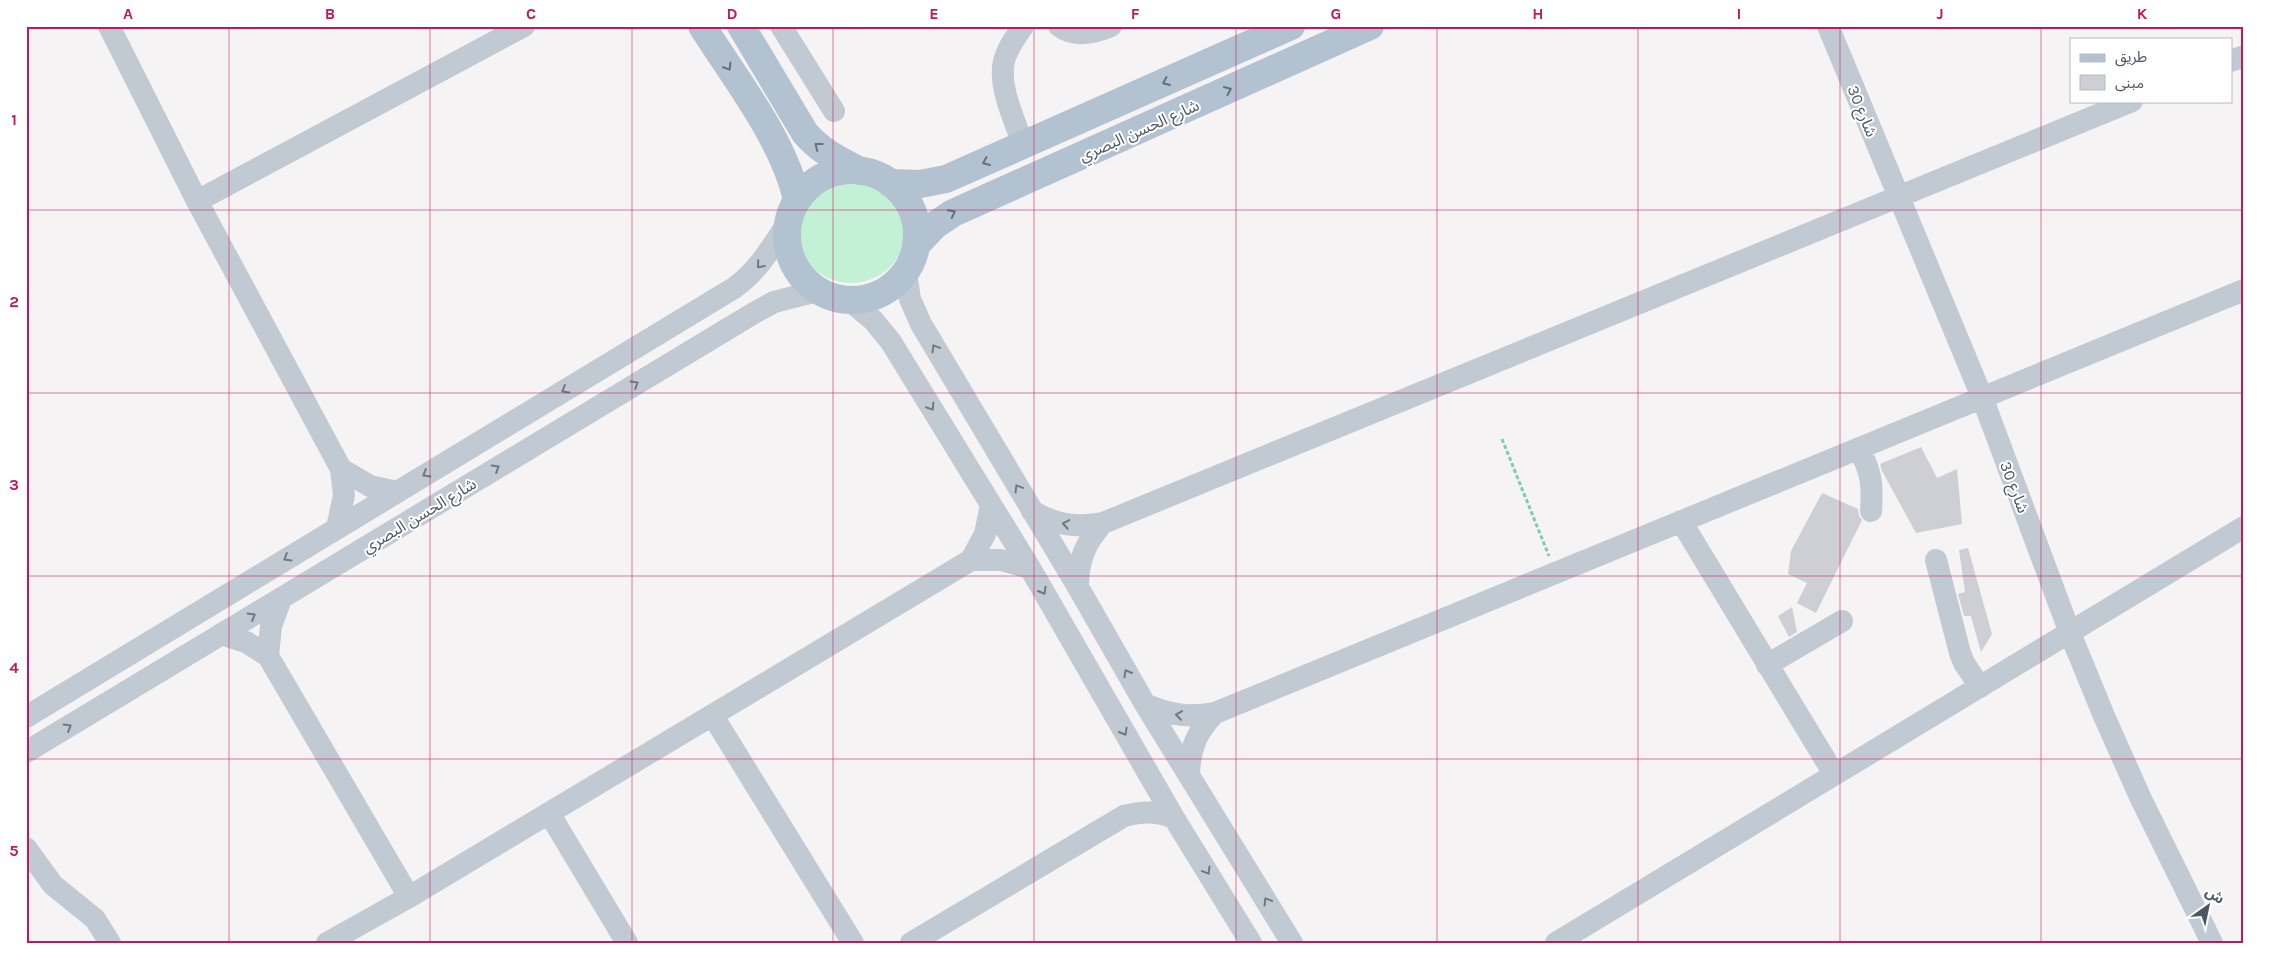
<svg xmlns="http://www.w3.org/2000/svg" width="2270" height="969" viewBox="0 0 2270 969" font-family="Karla,'Noto Sans Arabic',sans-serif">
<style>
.green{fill:#c3f1d5}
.building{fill:#cdcfd5}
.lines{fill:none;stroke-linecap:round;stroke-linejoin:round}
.path{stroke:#7ad0a6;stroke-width:3;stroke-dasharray:4 2.5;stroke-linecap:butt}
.minor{stroke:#c1cad2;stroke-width:22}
.major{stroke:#b3c2d1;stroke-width:28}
.oneway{stroke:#64717d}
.oneway2{stroke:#6e7983}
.grid{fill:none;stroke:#c2185b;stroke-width:1;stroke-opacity:0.55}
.labels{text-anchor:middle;stroke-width:4;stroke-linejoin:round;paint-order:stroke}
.street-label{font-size:16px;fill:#4a5661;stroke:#fff}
.neatline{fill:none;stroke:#c2185b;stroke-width:2}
.grid-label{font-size:16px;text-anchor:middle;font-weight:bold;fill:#c2185b}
</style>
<rect width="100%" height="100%" fill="#f5f3f3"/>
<!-- green -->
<path class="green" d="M796 228a55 55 0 1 1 110 0a55 55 0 1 1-110 0Z"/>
<!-- building -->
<path class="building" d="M1921,447L1937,478L1957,469L1962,524L1916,533L1882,471L1880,464Z
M1822,493L1858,509L1859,516L1862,520L1816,613L1797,603L1807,583L1788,574L1791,551Z
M1968,548L1992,634L1981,652L1971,616H1964L1958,594L1965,592L1959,550Z
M1792,607L1797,632L1789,637L1778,616Z"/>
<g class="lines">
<!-- path -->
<path class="path" d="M1502,439L1549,556"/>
<!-- minor -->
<path class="minor" d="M109,26L197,201L341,469L344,495L337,528
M781,26L834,111
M1023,26C1016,37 1007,48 1004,61C998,88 1015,120 1023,145
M1059,26C1075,38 1094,33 1111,26
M1828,26L1982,397L2070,633L2104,716L2141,799L2212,943
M2231,61L2244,56
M197,201L524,26
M906,272L910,299L921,324L1078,587L1145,704L1292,943
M849,300L873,320L891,342L1030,568L1174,818L1251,943
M1859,448C1871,472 1873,484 1871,511
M341,469L370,486L397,492
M1032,511C1056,525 1075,528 1103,523L2132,101
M1681,521L1834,774
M971,560H1001L1030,568
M1936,560L1960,653L1964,663L1980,687
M1078,587C1078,560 1085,543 1103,523
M221,634L246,642L268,656L409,897
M268,656L271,626L281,599
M1767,665L1842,621
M1145,704C1169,715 1189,718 1215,713L2244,290
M713,716L853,943
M26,717L734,288C758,271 771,248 787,224
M26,752L754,313L774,302L817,291
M1189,773C1190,748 1197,731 1215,713
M549,813L627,943
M26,848L53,885L95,919L110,943
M327,943L409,897L971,560L985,534L991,505
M911,943L1124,816C1143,811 1157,811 1174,818
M1556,943L2244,527"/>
<!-- major -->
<path class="major" d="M702,26C736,80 782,137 797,199
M741,26L805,133C820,151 839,160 860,171
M787 235a65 65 0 1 1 130 0a65 65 0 1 1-130 0Z
M890,183L920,184L946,179L1291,26
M916,245L935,225L953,213L1370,26"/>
</g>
<!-- one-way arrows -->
<defs><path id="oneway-chevron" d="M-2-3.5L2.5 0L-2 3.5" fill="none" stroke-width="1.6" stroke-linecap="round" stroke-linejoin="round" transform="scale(1.25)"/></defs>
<g class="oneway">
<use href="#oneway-chevron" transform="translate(728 67) rotate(58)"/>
<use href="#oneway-chevron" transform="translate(1166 82) rotate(156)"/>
<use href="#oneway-chevron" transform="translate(1228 90) rotate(-24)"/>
<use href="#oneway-chevron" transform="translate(818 146) rotate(-142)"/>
<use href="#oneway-chevron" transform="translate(986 162) rotate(156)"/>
<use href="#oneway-chevron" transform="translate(952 213) rotate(-27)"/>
</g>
<g class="oneway2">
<use href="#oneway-chevron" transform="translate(760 265) rotate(130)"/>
<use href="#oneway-chevron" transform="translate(935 348) rotate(-121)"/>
<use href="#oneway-chevron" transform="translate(635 384) rotate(-31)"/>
<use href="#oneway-chevron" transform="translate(565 390) rotate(149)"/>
<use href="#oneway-chevron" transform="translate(931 407) rotate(58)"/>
<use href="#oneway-chevron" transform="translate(496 468) rotate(-31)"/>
<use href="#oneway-chevron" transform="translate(426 474) rotate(149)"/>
<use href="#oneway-chevron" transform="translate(1018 488) rotate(-121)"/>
<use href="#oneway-chevron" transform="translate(1066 524) rotate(-170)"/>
<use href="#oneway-chevron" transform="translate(287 558) rotate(149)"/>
<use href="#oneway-chevron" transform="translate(1043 591) rotate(60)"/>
<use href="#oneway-chevron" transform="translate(252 616) rotate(-31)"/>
<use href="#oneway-chevron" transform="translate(1127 673) rotate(-120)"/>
<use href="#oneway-chevron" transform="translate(1179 715) rotate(-172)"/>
<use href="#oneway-chevron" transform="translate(68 727) rotate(-31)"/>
<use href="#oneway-chevron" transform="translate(1124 732) rotate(60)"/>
<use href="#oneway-chevron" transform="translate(1207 871) rotate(59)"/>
<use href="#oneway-chevron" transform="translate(1267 901) rotate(-121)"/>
</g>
<!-- grid -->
<path class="grid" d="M229,26V943M430,26V943M632,26V943M833,26V943M1034,26V943M1236,26V943M1437,26V943M1638,26V943M1840,26V943M2041,26V943M26,210H2244M26,393H2244M26,576H2244M26,759H2244"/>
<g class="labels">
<!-- street labels -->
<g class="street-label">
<text transform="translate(1863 111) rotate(68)" y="6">شارع 30</text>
<text transform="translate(1139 130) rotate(-24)" y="6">شارع الحسن البصري</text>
<text transform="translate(2015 487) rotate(69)" y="6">شارع 30</text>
<text transform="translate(419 515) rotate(-31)" y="6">شارع الحسن البصري</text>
</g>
</g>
<!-- border -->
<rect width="2270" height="969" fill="none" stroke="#ffffff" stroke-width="55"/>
<!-- legend -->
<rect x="2070" y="38" width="162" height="65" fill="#ffffff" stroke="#b7bbc0"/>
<rect x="2080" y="54" width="25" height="8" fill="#b3c2d1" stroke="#b7bbc0"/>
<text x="2115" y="62" font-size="15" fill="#4a5661">طريق</text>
<rect x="2080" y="75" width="25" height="15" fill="#cdcfd5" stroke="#b7bbc0"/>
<text x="2115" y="88" font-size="15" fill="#4a5661">مبنى</text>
<!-- north arrow -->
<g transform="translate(2208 906) rotate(33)" stroke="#ffffff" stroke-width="4" paint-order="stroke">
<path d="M0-4L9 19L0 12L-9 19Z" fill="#4a5661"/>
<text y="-8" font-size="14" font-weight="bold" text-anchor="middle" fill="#4a5661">ش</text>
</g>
<rect x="28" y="28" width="2214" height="914" class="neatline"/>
<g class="grid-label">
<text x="128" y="19">A</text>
<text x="330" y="19">B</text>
<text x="531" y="19">C</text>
<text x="732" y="19">D</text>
<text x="934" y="19">E</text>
<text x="1135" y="19">F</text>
<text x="1336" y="19">G</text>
<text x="1538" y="19">H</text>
<text x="1739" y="19">I</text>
<text x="1940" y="19">J</text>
<text x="2142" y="19">K</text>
<text x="14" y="125">1</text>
<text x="14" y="307">2</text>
<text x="14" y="490">3</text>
<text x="14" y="673">4</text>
<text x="14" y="856">5</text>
</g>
</svg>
